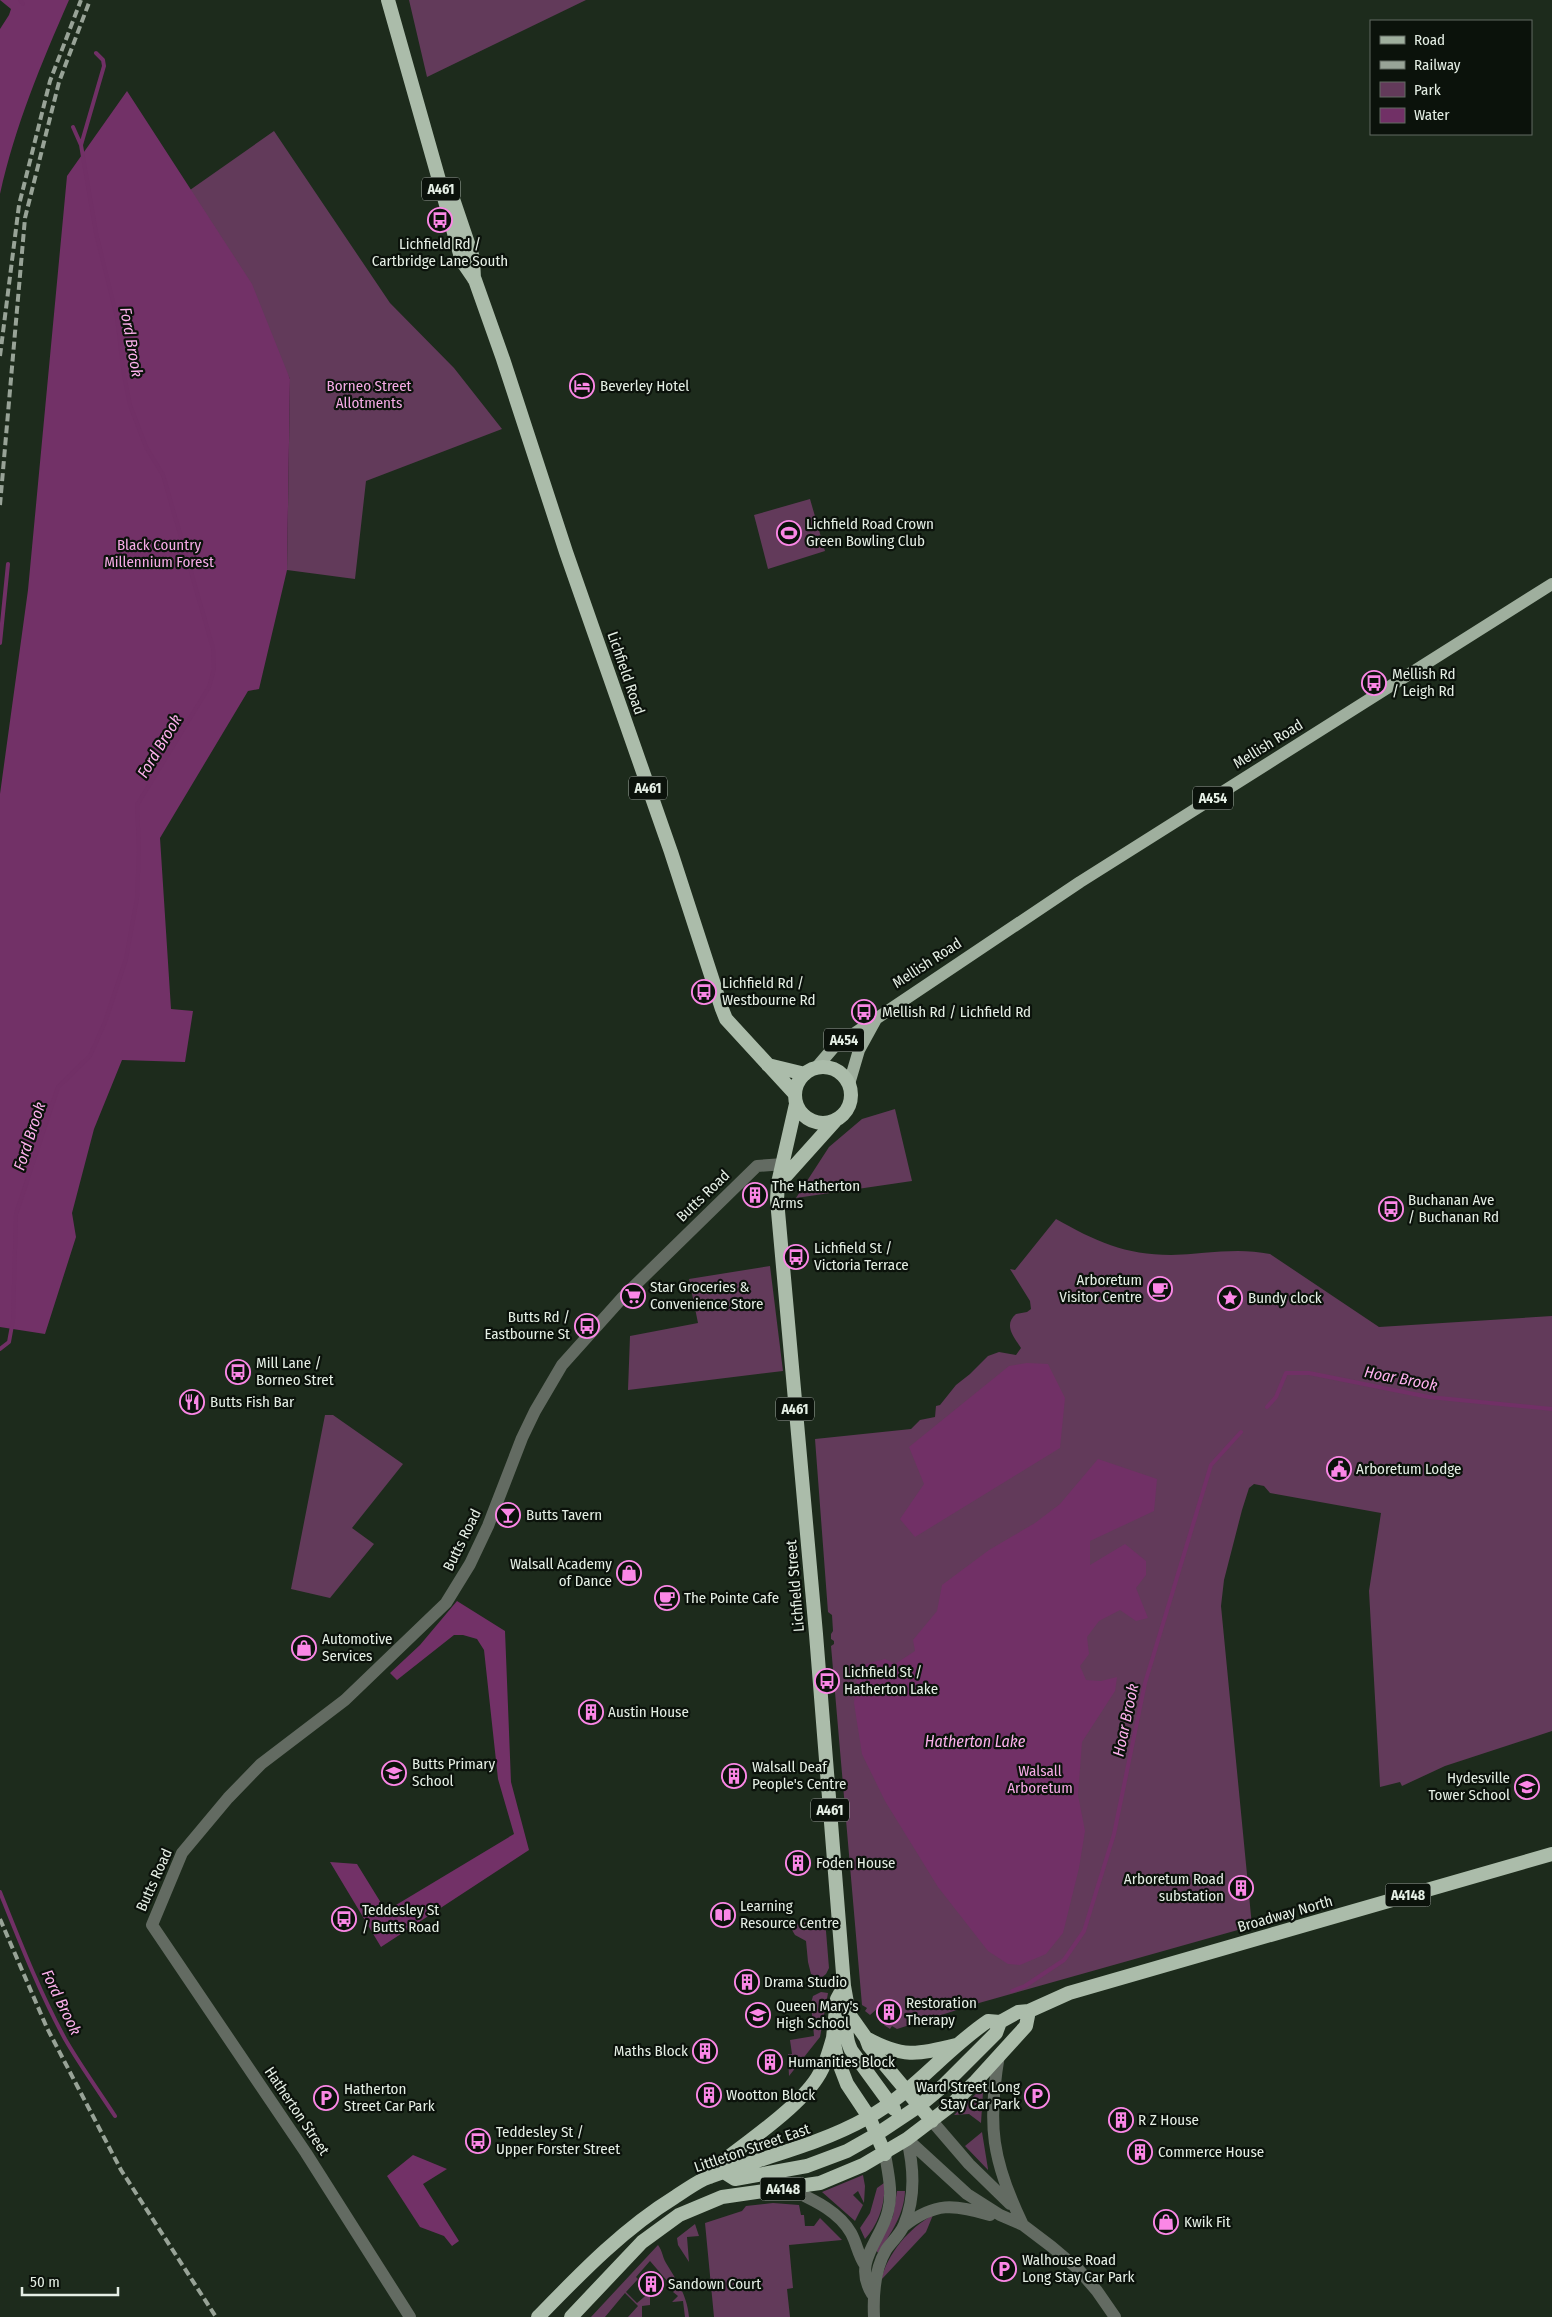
<svg xmlns="http://www.w3.org/2000/svg" width="1552" height="2317" viewBox="0 0 1552 2317" font-family="'Fira Sans Condensed',sans-serif">
<style>
.green{fill:#623a5a}
.forest{fill:#723167}
.water{fill:#713066}
.lines{fill:none;stroke-linecap:round;stroke-linejoin:round}
.stream{stroke:#713066;stroke-width:4}
.tertiary{stroke:#636b62;stroke-width:12}
.primary{stroke:#9faf9e;stroke-width:12}
.trunk{stroke:#abbcaa;stroke-width:14}
.rail{stroke:#98a397;stroke-width:4;stroke-dasharray:8 4;stroke-linecap:butt}
.labels{text-anchor:middle;stroke-width:4.5;stroke-linejoin:round;paint-order:stroke}
.shield{fill:#0b120b;stroke:#a4ada4;stroke-width:1}
.shield-label{font-size:14px;font-weight:bold;fill:#e5efe5}
.poi-label{font-size:15px;fill:#e5efe5;stroke:#0b120b;text-anchor:start}
.park-label{font-size:15px;fill:#f6abe6;stroke:#0b120b}
.street-label{font-size:15px;fill:#e5efe5;stroke:#0b120b}
.water-label{font-size:16px;font-style:italic;fill:#fdb1ed;stroke:#0b120b}
</style>
<rect width="100%" height="100%" fill="#1d2b1c"/>
<!-- green -->
<path class="green" d="M409,0H586L427,77Z
M274,131L390,303L454,368L502,429L366,481L355,579L287,570L290,379L190,190Z
M810,499L825,551L768,569L754,515Z
M895,1109L912,1181L796,1198L829,1147L862,1119Z
M1056,1219C1095,1241 1125,1255 1171,1255C1204,1254 1237,1247 1270,1254L1379,1327L1552,1316V1731L1445,1766L1402,1786L1400,1782L1380,1787L1369,1591L1381,1513L1270,1493L1264,1486L1254,1484L1249,1488L1242,1510L1224,1580L1221,1606L1252,1926L979,2003L897,2029L892,2026L890,2029L884,2025L888,2014L886,2013L882,2016L879,2013L881,2010L878,2008L870,2015L865,2011L867,2008L862,2005L831,1646L834,1644V1641L831,1639V1634L833,1631L832,1615L828,1612L815,1439L911,1429L920,1420L935,1417L936,1406L940,1405L956,1385L970,1374L988,1356L999,1352L1016,1355L1021,1348C1014,1337 1003,1325 1016,1314L1027,1312L1031,1309L1030,1301L1010,1269L1015,1270Z
M770,1266L783,1371L628,1390L630,1336L698,1323L689,1279Z
M325,1415H333L403,1464L352,1528L374,1544L330,1598L291,1589Z
M825,1919L829,1968L826,1974L821,1978L811,1974L808,1962L806,1941L795,1935L789,1925Z
M821,1992L828,1993L820,2037L789,2076L788,2054H792L790,2040L814,2036L811,2003L813,1996Z
M980,2090L983,2092L981,2123L969,2114L954,2115Z
M982,2132L988,2169V2170L965,2146Z
M863,2175L865,2186L864,2203L858,2191L853,2195L863,2205L855,2221L822,2192Z
M884,2183C886,2203 878,2225 865,2239L860,2228L870,2213L877,2188Z
M897,2191H905C904,2215 891,2233 878,2253L876,2250L893,2216Z
M773,2203L799,2205L801,2215H804L805,2226H814L820,2218L842,2240L789,2245L793,2288L787,2289L790,2317H714L705,2223L742,2211L746,2206Z
M933,2215L926,2232L881,2280C888,2253 909,2228 933,2215Z
M695,2224L699,2236L687,2237L689,2262L678,2245L677,2238Z
M658,2245C663,2252 662,2256 666,2263C677,2281 687,2295 689,2317H685L683,2301L672,2302L678,2296L673,2292L675,2290L650,2261L636,2277L638,2279L626,2292L637,2303L650,2292V2305L642,2306V2317H628L638,2306L625,2293L605,2317H591Z"/>
<!-- forest -->
<path class="forest" d="M0,0H69C41,64 15,126 0,194V29L9,15L11,9Z
M127,91L252,284L290,379L287,570L259,689L248,691L160,838L171,1009L193,1011L185,1062L122,1060L94,1129L72,1213L76,1237L45,1334L0,1327V794L28,590L67,176Z
M457,1601L505,1631L511,1782L529,1850L381,1947L330,1862L357,1864L386,1911L514,1834L498,1779L484,1650L477,1639L463,1635H454L397,1680L390,1673L420,1645Z
M413,2155L447,2169L423,2184L459,2241L452,2246L444,2236L420,2227L387,2176Z"/>
<!-- water -->
<path class="water" d="M1027,1363L1048,1364L1065,1398L1060,1448L915,1537L900,1519L924,1484L909,1447L1009,1366Z
M1098,1459L1157,1479L1154,1511L1090,1541V1565L1125,1544L1146,1561V1575L1136,1588L1148,1618L1136,1621L1120,1610L1099,1621L1087,1637L1089,1654L1080,1666L1086,1680L1101,1681L1117,1677L1115,1691L1082,1742L1078,1795L1085,1831L1079,1868L1063,1933L1046,1954L1020,1965L1008,1964L988,1951L938,1887L885,1801L862,1754L854,1703L857,1676L866,1664L885,1659L895,1664L915,1651L913,1640L937,1611L942,1585L989,1550L1035,1523L1060,1504Z"/>
<g class="lines">
<!-- stream -->
<path class="stream" d="M20,0L23,4
M81,145L104,66L103,60L96,53
M0,643L8,564
M0,1349L9,1342L13,1320L16,1214L58,1087L90,1056L105,1022L126,959L137,898L139,849L137,805L209,687L214,669L213,648L163,475L146,447L130,405L124,375L117,317L96,233L81,145L73,127
M1267,1407L1276,1397L1286,1373H1309L1429,1397L1552,1409
M0,1892C20,1942 39,1991 65,2039C80,2065 98,2090 115,2116
M1012,1991L1025,1986L1064,1960L1084,1931L1114,1834L1145,1683L1211,1465L1241,1432"/>
<!-- tertiary -->
<path class="tertiary" d="M999,2055C987,2125 992,2161 1023,2225
M932,2121L969,2164L1010,2204
M907,2139L967,2194L1000,2215L1023,2225L1052,2247L1078,2269L1097,2291L1115,2317
M788,2188C811,2199 838,2210 851,2233C857,2244 858,2255 865,2265
M904,2226C935,2202 954,2204 990,2215
M872,2294C852,2261 881,2241 888,2211C893,2192 888,2173 885,2154
M410,2317L306,2153L152,1925L182,1853L228,1798L261,1764L345,1700L446,1603L470,1564L488,1526L522,1438L535,1411L562,1365L623,1297L757,1166L784,1164
M874,2317C873,2295 874,2270 886,2250C891,2242 900,2235 904,2225C916,2197 914,2168 907,2139"/>
<!-- primary -->
<path class="primary" d="M816,1068L834,1047L1080,882L1552,584
M849,1084L859,1050L876,1019"/>
<!-- trunk -->
<path class="trunk" d="M388,0L462,261L475,280L503,359L566,552L671,852L722,1009L726,1019L795,1094
M452,196L473,258L474,279
M768,1065L805,1074
M795 1095a28 28 0 1 1 56 0a28 28 0 1 1-56 0Z
M796,1104L778,1183L777,1200L816,1634L844,1986L849,2014L866,2038L869,2046L932,2121
M782,1180L835,1121
M844,1986L837,1999L833,2038L837,2058L847,2084L869,2117L885,2154
M849,2014C846,2028 845,2037 851,2050L894,2109
M866,2038C902,2058 917,2055 956,2045
M724,2172L735,2179L807,2166L847,2151L877,2134L919,2106L943,2086L996,2033L1000,2022
M710,2177L713,2169C744,2144 797,2109 817,2078C825,2066 829,2052 833,2038
M538,2317C580,2274 623,2229 675,2197C684,2191 694,2184 704,2179C758,2158 815,2147 867,2118C913,2093 945,2050 988,2021L1000,2022L1018,2012L1029,2011L1069,1993L1552,1854
M571,2317L642,2242L679,2215L722,2197L820,2183L863,2165L907,2139L949,2107L976,2081L1026,2026L1029,2011"/>
<!-- rail -->
<path class="rail" d="M0,356L19,205L50,81L81,0
M0,505L25,218L59,82L90,0
M0,1919L47,2028L121,2170L216,2317"/>
</g>
<!-- icons -->
<defs>
<symbol id="bus-ring" viewBox="-11 -11 22 22"><circle r="9.5" fill="#0b120b" stroke="#fb87e6" stroke-width="1.5"/><path d="M-5-6H5V4H4V6H2V4H-2V6H-4V4H-5ZM-3.5-4V0h7V-4ZM-3.5 1.2v1.5H-2V1.2ZM2 1.2v1.5H3.5V1.2Z" fill="#fb87e6"/></symbol>
<symbol id="hotel-ring" viewBox="-11 -11 22 22"><circle r="9.5" fill="#0b120b" stroke="#fb87e6" stroke-width="1.5"/><path d="M-6-4.5h1.5V1H6V5H4.5V3h-9V5H-6ZM-4 0a1.8 1.8 0 1 1 3.6 0ZM.5 0V-2.5h3Q6-2.5 6 0Z" fill="#fb87e6"/></symbol>
<symbol id="stadium-ring" viewBox="-11 -11 22 22"><circle r="9.5" fill="#0b120b" stroke="#fb87e6" stroke-width="1.5"/><path d="M0-5a6.5 5 0 1 0 0 10a6.5 5 0 1 0 0-10ZM-3.5-1.8h7v3.6h-7Z" fill="#fb87e6"/></symbol>
<symbol id="building-ring" viewBox="-11 -11 22 22"><circle r="9.5" fill="#0b120b" stroke="#fb87e6" stroke-width="1.5"/><path d="M-4-6H4V6H1V3H-1V6H-4ZM-2.5-4.3h1.7v1.8h-1.7ZM.8-4.3h1.7v1.8H.8ZM-2.5-1h1.7V.8h-1.7ZM.8-1h1.7V.8H.8Z" fill="#fb87e6"/></symbol>
<symbol id="cafe-ring" viewBox="-11 -11 22 22"><circle r="9.5" fill="#0b120b" stroke="#fb87e6" stroke-width="1.5"/><path d="M-5.5-4.5H6V0H3Q3 3.5 0 3.5H-2.5Q-5.5 3.5-5.5 0ZM3-3.2v2h1.7v-2ZM-6 4.5H4V6H-6Z" fill="#fb87e6"/></symbol>
<symbol id="supermarket-ring" viewBox="-11 -11 22 22"><circle r="9.5" fill="#0b120b" stroke="#fb87e6" stroke-width="1.5"/><path d="M-6-5.5h2.5l.6 2H6L4.5 2H-2.5L-4.4-4H-6ZM-1.5 3.2a1.3 1.3 0 1 0 .1 0ZM3 3.2a1.3 1.3 0 1 0 .1 0Z" fill="#fb87e6"/></symbol>
<symbol id="sight-ring" viewBox="-11 -11 22 22"><circle r="9.5" fill="#0b120b" stroke="#fb87e6" stroke-width="1.5"/><path d="M0-6L1.8-2.2L6-1.7L2.9 1.2L3.7 5.4L0 3.3L-3.7 5.4L-2.9 1.2L-6-1.7L-1.8-2.2Z" fill="#fb87e6"/></symbol>
<symbol id="restaurant-ring" viewBox="-11 -11 22 22"><circle r="9.5" fill="#0b120b" stroke="#fb87e6" stroke-width="1.5"/><path d="M-5-6h1v4h1v-4h1v4h1v-4h1v5L-1.5 .5V6h-2V.5L-5-1ZM5-6V6H3V1.5H1.5Q1.5-4 5-6Z" fill="#fb87e6"/></symbol>
<symbol id="civic-ring" viewBox="-11 -11 22 22"><circle r="9.5" fill="#0b120b" stroke="#fb87e6" stroke-width="1.5"/><path d="M-.6-6.5H3V-4.5H.6V-3L4-1V1h2V6H-6V1h2V-1L-.6-3ZM-1.2 2.5V6h2.4V2.5Z" fill="#fb87e6"/></symbol>
<symbol id="bar-ring" viewBox="-11 -11 22 22"><circle r="9.5" fill="#0b120b" stroke="#fb87e6" stroke-width="1.5"/><path d="M-6-5H6L.8 .8V4.5H3.5V6h-7V4.5H-.8V.8Z" fill="#fb87e6"/></symbol>
<symbol id="shop-ring" viewBox="-11 -11 22 22"><circle r="9.5" fill="#0b120b" stroke="#fb87e6" stroke-width="1.5"/><path d="M-5-2.5h2.3a2.7 3.5 0 0 1 5.4 0H5L5.5 6h-11ZM-1.5-2.5h3a1.5 2.3 0 0 0-3 0Z" fill="#fb87e6"/></symbol>
<symbol id="school-ring" viewBox="-11 -11 22 22"><circle r="9.5" fill="#0b120b" stroke="#fb87e6" stroke-width="1.5"/><path d="M0-5L7-2L0 1L-7-2ZM-4 1L0 2.5L4 1V4Q0 6-4 4Z" fill="#fb87e6"/></symbol>
<symbol id="library-ring" viewBox="-11 -11 22 22"><circle r="9.5" fill="#0b120b" stroke="#fb87e6" stroke-width="1.5"/><path d="M-6-4Q-3-5.5-.7-3.5V5Q-3 3-6 4ZM6-4Q3-5.5 .7-3.5V5Q3 3 6 4Z" fill="#fb87e6"/></symbol>
<symbol id="parking-ring" viewBox="-11 -11 22 22"><circle r="9.5" fill="#0b120b" stroke="#fb87e6" stroke-width="1.5"/><path d="M-3.5-5.5H1a3.5 3.5 0 0 1 0 7H-1V5.5H-3.5ZM-1-3.4V-.6H.8a1.4 1.4 0 0 0 0-2.8Z" fill="#fb87e6"/></symbol>
</defs>
<g fill-rule="evenodd">
<use href="#bus-ring" x="426" y="206" width="28" height="28"/>
<use href="#hotel-ring" x="568" y="372" width="28" height="28"/>
<use href="#stadium-ring" x="775" y="519" width="28" height="28"/>
<use href="#bus-ring" x="1360" y="669" width="28" height="28"/>
<use href="#bus-ring" x="690" y="978" width="28" height="28"/>
<use href="#bus-ring" x="850" y="998" width="28" height="28"/>
<use href="#building-ring" x="741" y="1181" width="28" height="28"/>
<use href="#bus-ring" x="1377" y="1195" width="28" height="28"/>
<use href="#bus-ring" x="782" y="1243" width="28" height="28"/>
<use href="#cafe-ring" x="1146" y="1275" width="28" height="28"/>
<use href="#supermarket-ring" x="619" y="1282" width="28" height="28"/>
<use href="#sight-ring" x="1216" y="1284" width="28" height="28"/>
<use href="#bus-ring" x="573" y="1312" width="28" height="28"/>
<use href="#bus-ring" x="224" y="1358" width="28" height="28"/>
<use href="#restaurant-ring" x="178" y="1388" width="28" height="28"/>
<use href="#civic-ring" x="1325" y="1455" width="28" height="28"/>
<use href="#bar-ring" x="494" y="1501" width="28" height="28"/>
<use href="#shop-ring" x="615" y="1559" width="28" height="28"/>
<use href="#cafe-ring" x="653" y="1584" width="28" height="28"/>
<use href="#shop-ring" x="290" y="1634" width="28" height="28"/>
<use href="#bus-ring" x="813" y="1667" width="28" height="28"/>
<use href="#building-ring" x="577" y="1698" width="28" height="28"/>
<use href="#school-ring" x="380" y="1759" width="28" height="28"/>
<use href="#building-ring" x="720" y="1762" width="28" height="28"/>
<use href="#school-ring" x="1513" y="1773" width="28" height="28"/>
<use href="#building-ring" x="784" y="1849" width="28" height="28"/>
<use href="#building-ring" x="1227" y="1874" width="28" height="28"/>
<use href="#library-ring" x="709" y="1901" width="28" height="28"/>
<use href="#bus-ring" x="330" y="1905" width="28" height="28"/>
<use href="#building-ring" x="733" y="1968" width="28" height="28"/>
<use href="#building-ring" x="875" y="1998" width="28" height="28"/>
<use href="#school-ring" x="744" y="2001" width="28" height="28"/>
<use href="#building-ring" x="691" y="2037" width="28" height="28"/>
<use href="#building-ring" x="756" y="2048" width="28" height="28"/>
<use href="#building-ring" x="695" y="2081" width="28" height="28"/>
<use href="#parking-ring" x="1023" y="2082" width="28" height="28"/>
<use href="#parking-ring" x="312" y="2084" width="28" height="28"/>
<use href="#building-ring" x="1107" y="2106" width="28" height="28"/>
<use href="#bus-ring" x="464" y="2127" width="28" height="28"/>
<use href="#building-ring" x="1126" y="2138" width="28" height="28"/>
<use href="#shop-ring" x="1152" y="2208" width="28" height="28"/>
<use href="#parking-ring" x="990" y="2255" width="28" height="28"/>
<use href="#building-ring" x="637" y="2270" width="28" height="28"/>
</g>
<g class="labels">
<!-- shield labels -->
<g class="shield">
<rect x="422" y="177.5" width="38" height="23" rx="4"/>
<rect x="629" y="776.5" width="38" height="23" rx="4"/>
<rect x="1193" y="786.5" width="40" height="23" rx="4"/>
<rect x="824" y="1028.5" width="40" height="23" rx="4"/>
<rect x="776" y="1397.5" width="38" height="23" rx="4"/>
<rect x="811" y="1798.5" width="38" height="23" rx="4"/>
<rect x="1385.5" y="1883.5" width="45" height="23" rx="4"/>
<rect x="760.5" y="2177.5" width="45" height="23" rx="4"/>
</g>
<g class="shield-label">
<text x="441" y="194">A461</text>
<text x="648" y="793">A461</text>
<text x="1213" y="803">A454</text>
<text x="844" y="1045">A454</text>
<text x="795" y="1414">A461</text>
<text x="830" y="1815">A461</text>
<text x="1408" y="1900">A4148</text>
<text x="783" y="2194">A4148</text>
</g>
<!-- poi labels -->
<g class="poi-label">
<text x="440" y="249" text-anchor="middle">Lichfield Rd /<tspan x="440" dy="17">Cartbridge Lane South</tspan></text>
<text x="600" y="391">Beverley Hotel</text>
<text x="806" y="529">Lichfield Road Crown<tspan x="806" dy="17">Green Bowling Club</tspan></text>
<text x="1392" y="679">Mellish Rd<tspan x="1392" dy="17">/ Leigh Rd</tspan></text>
<text x="722" y="988">Lichfield Rd /<tspan x="722" dy="17">Westbourne Rd</tspan></text>
<text x="882" y="1017">Mellish Rd / Lichfield Rd</text>
<text x="772" y="1191">The Hatherton<tspan x="772" dy="17">Arms</tspan></text>
<text x="1408" y="1205">Buchanan Ave<tspan x="1408" dy="17">/ Buchanan Rd</tspan></text>
<text x="814" y="1253">Lichfield St /<tspan x="814" dy="17">Victoria Terrace</tspan></text>
<text x="1142" y="1285" text-anchor="end">Arboretum<tspan x="1142" dy="17">Visitor Centre</tspan></text>
<text x="650" y="1292">Star Groceries &amp;<tspan x="650" dy="17">Convenience Store</tspan></text>
<text x="1248" y="1303">Bundy clock</text>
<text x="570" y="1322" text-anchor="end">Butts Rd /<tspan x="570" dy="17">Eastbourne St</tspan></text>
<text x="256" y="1368">Mill Lane /<tspan x="256" dy="17">Borneo Stret</tspan></text>
<text x="210" y="1407">Butts Fish Bar</text>
<text x="1356" y="1474">Arboretum Lodge</text>
<text x="526" y="1520">Butts Tavern</text>
<text x="612" y="1569" text-anchor="end">Walsall Academy<tspan x="612" dy="17">of Dance</tspan></text>
<text x="684" y="1603">The Pointe Cafe</text>
<text x="322" y="1644">Automotive<tspan x="322" dy="17">Services</tspan></text>
<text x="844" y="1677">Lichfield St /<tspan x="844" dy="17">Hatherton Lake</tspan></text>
<text x="608" y="1717">Austin House</text>
<text x="412" y="1769">Butts Primary<tspan x="412" dy="17">School</tspan></text>
<text x="752" y="1772">Walsall Deaf<tspan x="752" dy="17">People's Centre</tspan></text>
<text x="1510" y="1783" text-anchor="end">Hydesville<tspan x="1510" dy="17">Tower School</tspan></text>
<text x="816" y="1868">Foden House</text>
<text x="1224" y="1884" text-anchor="end">Arboretum Road<tspan x="1224" dy="17">substation</tspan></text>
<text x="740" y="1911">Learning<tspan x="740" dy="17">Resource Centre</tspan></text>
<text x="362" y="1915">Teddesley St<tspan x="362" dy="17">/ Butts Road</tspan></text>
<text x="764" y="1987">Drama Studio</text>
<text x="906" y="2008">Restoration<tspan x="906" dy="17">Therapy</tspan></text>
<text x="776" y="2011">Queen Mary's<tspan x="776" dy="17">High School</tspan></text>
<text x="688" y="2056" text-anchor="end">Maths Block</text>
<text x="788" y="2067">Humanities Block</text>
<text x="1020" y="2092" text-anchor="end">Ward Street Long<tspan x="1020" dy="17">Stay Car Park</tspan></text>
<text x="344" y="2094">Hatherton<tspan x="344" dy="17">Street Car Park</tspan></text>
<text x="726" y="2100">Wootton Block</text>
<text x="1138" y="2125">R Z House</text>
<text x="496" y="2137">Teddesley St /<tspan x="496" dy="17">Upper Forster Street</tspan></text>
<text x="1158" y="2157">Commerce House</text>
<text x="1184" y="2227">Kwik Fit</text>
<text x="1022" y="2265">Walhouse Road<tspan x="1022" dy="17">Long Stay Car Park</tspan></text>
<text x="668" y="2289">Sandown Court</text>
</g>
<!-- park labels -->
<g class="park-label">
<text x="369" y="391">Borneo Street<tspan x="369" dy="17">Allotments</tspan></text>
<text x="159" y="550">Black Country<tspan x="159" dy="17">Millennium Forest</tspan></text>
<text x="1040" y="1776">Walsall<tspan x="1040" dy="17">Arboretum</tspan></text>
</g>
<!-- street labels -->
<g class="street-label">
<text transform="translate(626 673) rotate(71)" y="5">Lichfield Road</text>
<text transform="translate(1268 744) rotate(-32)" y="5">Mellish Road</text>
<text transform="translate(927 963) rotate(-33)" y="5">Mellish Road</text>
<text transform="translate(703 1196) rotate(-44)" y="5">Butts Road</text>
<text transform="translate(462 1540) rotate(-64)" y="5">Butts Road</text>
<text transform="translate(795 1586) rotate(-95)" y="5">Lichfield Street</text>
<text transform="translate(154 1880) rotate(-66)" y="5">Butts Road</text>
<text transform="translate(1285 1914) rotate(-16)" y="5">Broadway North</text>
<text transform="translate(297 2111) rotate(56)" y="5">Hatherton Street</text>
<text transform="translate(752 2148) rotate(-19)" y="5">Littleton Street East</text>
</g>
<!-- water labels -->
<g class="water-label">
<text transform="translate(132 342) rotate(80)" y="6">Ford Brook</text>
<text transform="translate(159 746) rotate(-59)" y="6">Ford Brook</text>
<text transform="translate(29 1136) rotate(-72)" y="6">Ford Brook</text>
<text transform="translate(1401 1378) rotate(11)" y="6">Hoar Brook</text>
<text transform="translate(1125 1720) rotate(-78)" y="6">Hoar Brook</text>
<text x="975" y="1747">Hatherton Lake</text>
<text transform="translate(62 2002) rotate(64)" y="6">Ford Brook</text>
</g>
</g>
<!-- legend -->
<rect x="1370" y="20" width="162" height="115" fill="#0b120b" stroke="#626a62"/>
<rect x="1380" y="36" width="25" height="8" fill="#9faf9e" stroke="#626a62"/>
<text x="1414" y="45" font-size="15" fill="#e5efe5">Road</text>
<rect x="1380" y="61" width="25" height="8" fill="#98a397" stroke="#626a62"/>
<text x="1414" y="70" font-size="15" fill="#e5efe5">Railway</text>
<rect x="1380" y="82" width="25" height="15" fill="#623a5a" stroke="#626a62"/>
<text x="1414" y="95" font-size="15" fill="#e5efe5">Park</text>
<rect x="1380" y="108" width="25" height="15" fill="#713066" stroke="#626a62"/>
<text x="1414" y="120" font-size="15" fill="#e5efe5">Water</text>
<!-- scale -->
<path d="M22 2287v8h96v-8" fill="none" stroke="#e5efe5" stroke-width="2.5"/>
<text x="30" y="2287" font-size="15" fill="#e5efe5" stroke="#0b120b" stroke-width="4" paint-order="stroke">50 m</text>
</svg>
